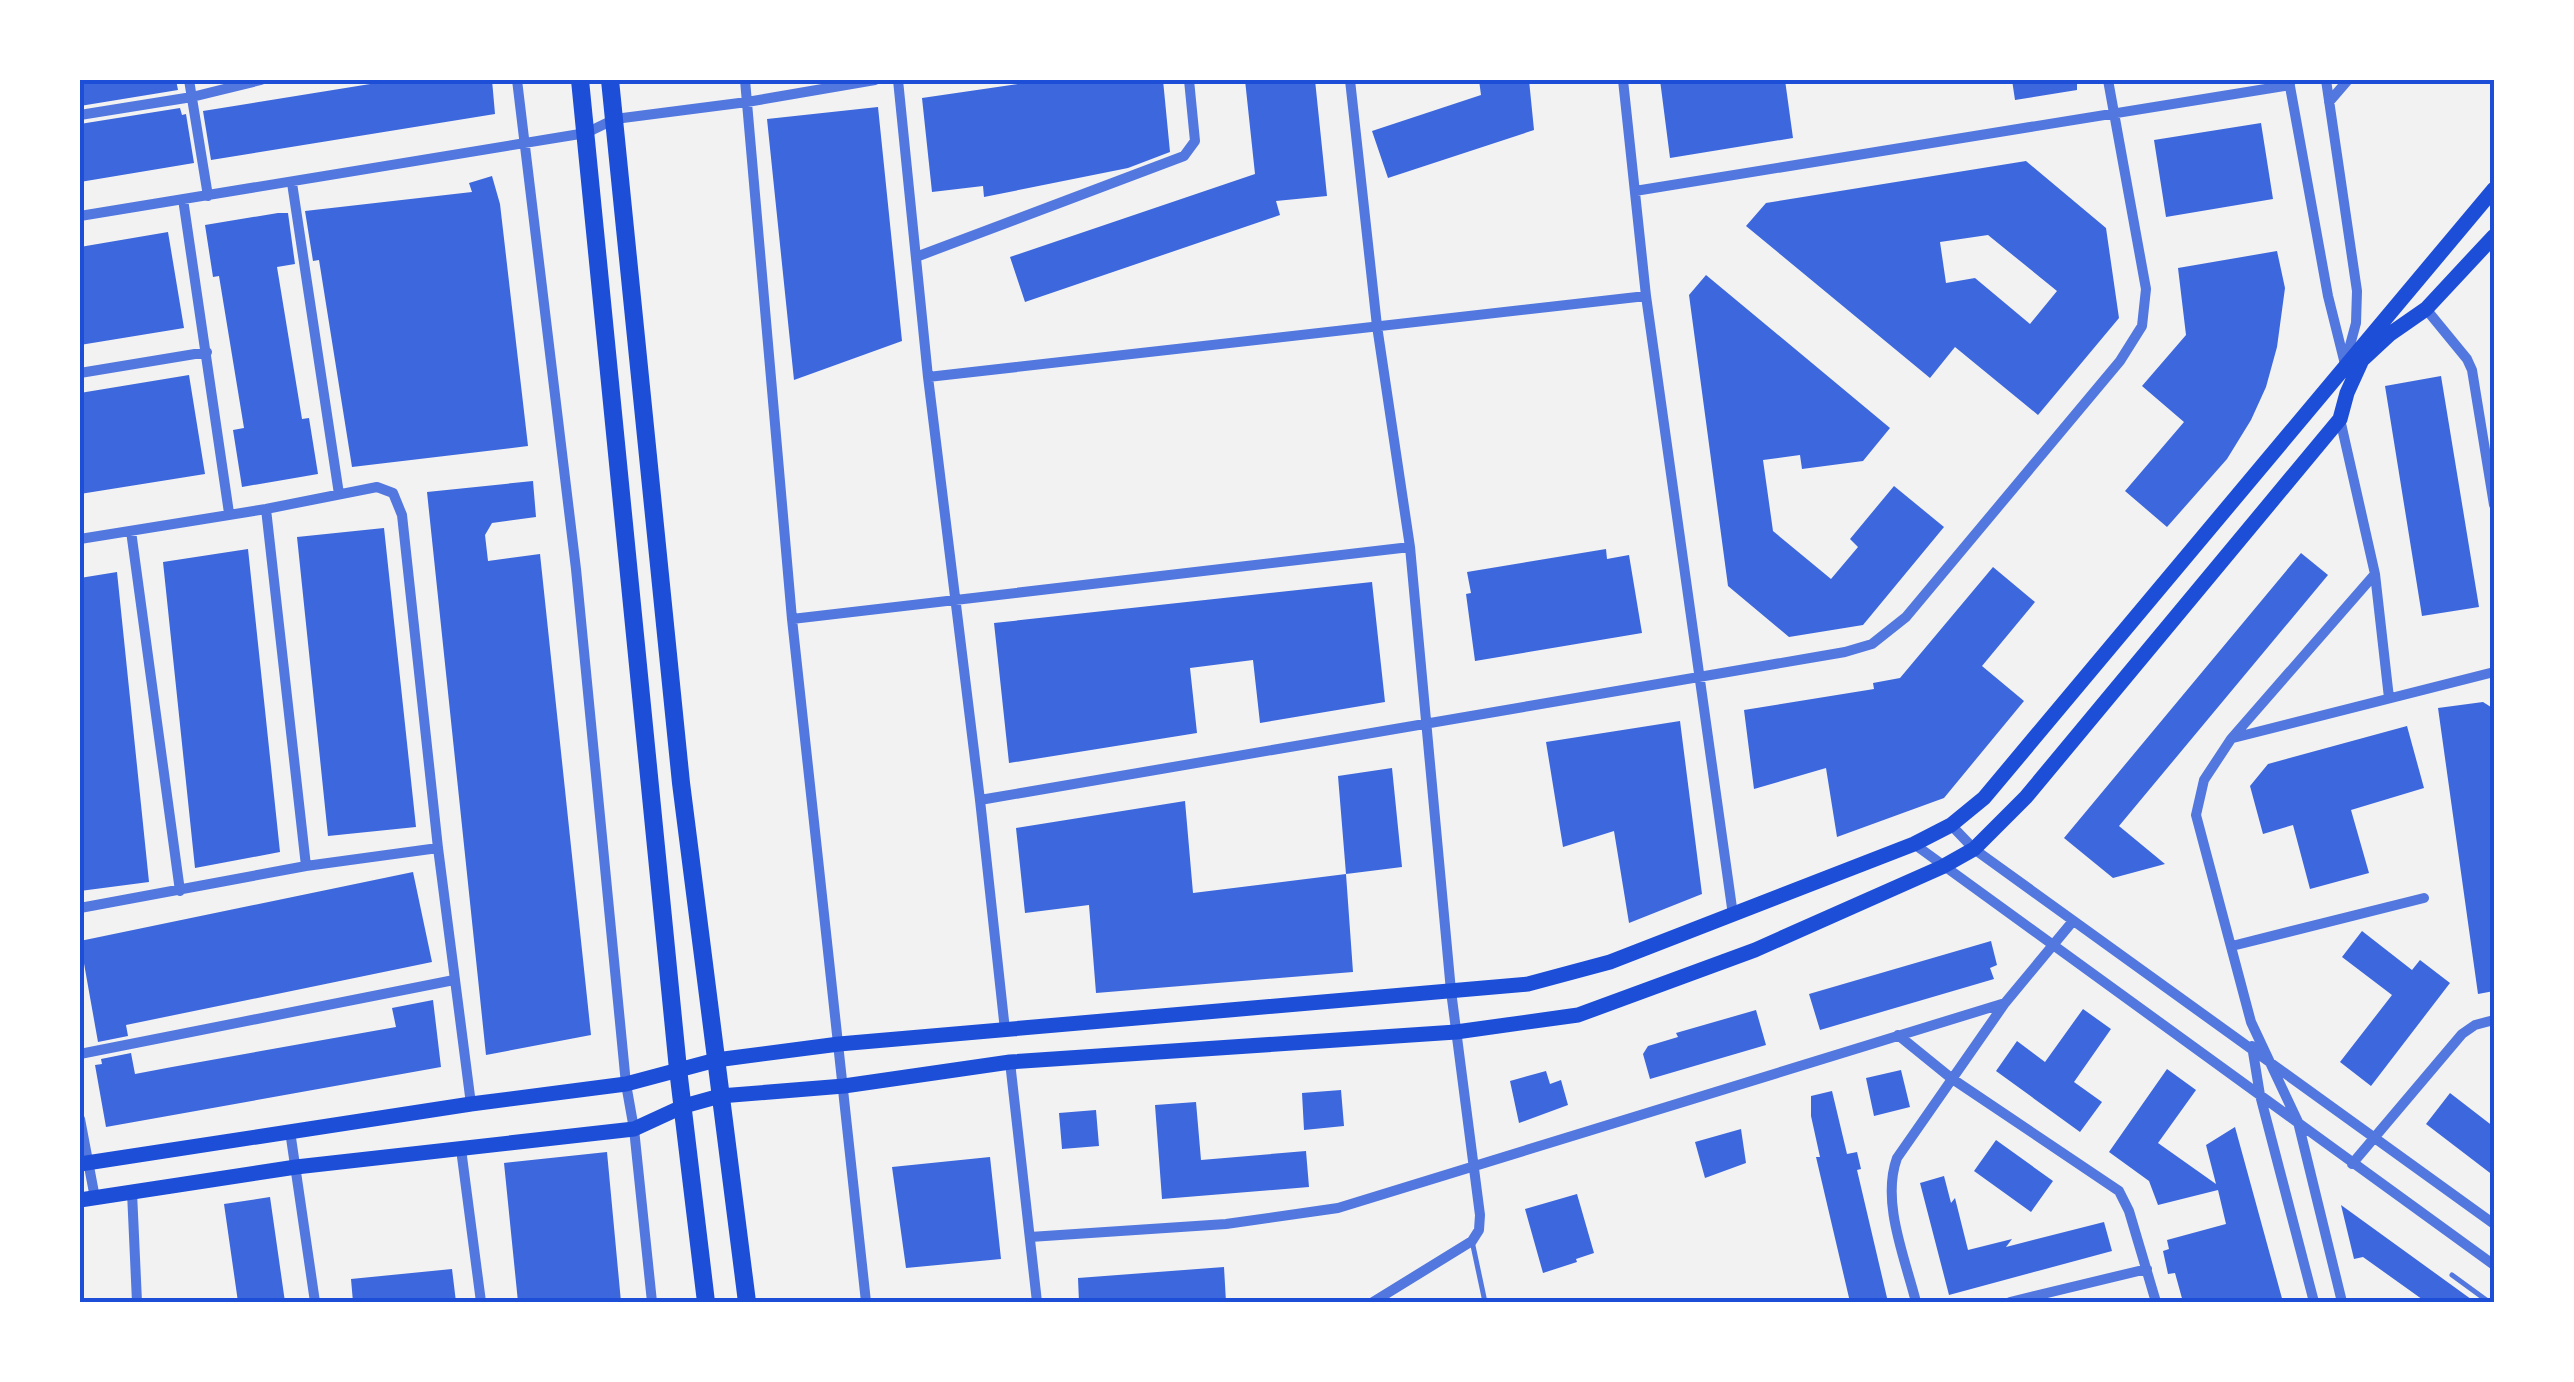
<svg xmlns="http://www.w3.org/2000/svg" width="2574" height="1382" viewBox="0 0 2574 1382" font-family="Figtree,sans-serif">
<style>
.building{fill:#3d67dc;fill-rule:evenodd}
.lines{fill:none;stroke-linecap:round;stroke-linejoin:round}
.service{stroke:#5277de;stroke-width:5}
.minor{stroke:#5277de;stroke-width:10}
.secondary{stroke:#1d4ed8;stroke-width:15}
.trunk{stroke:#1d4ed8;stroke-width:18}
.neatline{fill:none;stroke:#1d4ed8;stroke-width:4}
</style>
<rect width="100%" height="100%" fill="#f2f2f2"/>
<!-- building -->
<path class="building" d="M80,80H176L178,90L80,106Z
M395,80H492L495,114L211,160L203,111Z
M1046,80H1163L1170,152L1128,168L984,197L983,186L932,192L922,98Z
M1245,80H1315L1327,196L1276,201L1280,215L1025,302L1010,257L1255,174Z
M1479,80H1529L1534,130L1388,178L1372,131L1481,95Z
M1660,80H1785L1793,138L1670,158Z
M2012,80H2077V90L2015,100Z
M878,107L902,341L794,380L767,119Z
M180,108L182,115L186,114L194,163L80,182V124Z
M2261,123L2273,199L2166,217L2154,140Z
M2026,161L2106,228L2119,318L2038,415L1955,347L1930,378L1746,226L1766,203ZM1988,235L2057,291L2030,324L1975,278L1946,283L1940,242Z
M492,176L500,204L528,446L352,467L319,260L313,261L305,211L472,192L469,183Z
M278,213H288L295,264L277,267L302,419L309,418L318,474L242,487L233,430L244,428L219,276L213,277L205,225Z
M168,232L184,328L80,345V247Z
M2277,251L2285,288L2277,347L2266,387L2251,420L2227,459L2167,527L2125,491L2184,422L2142,386L2186,335L2178,268Z
M1706,275L1890,428L1863,461L1802,469L1800,455L1763,460L1773,531L1831,579L1858,547L1850,539L1894,486L1944,527L1863,625L1789,637L1728,586L1689,295Z
M189,375L205,474L80,494V393Z
M2441,376L2479,607L2422,616L2385,386Z
M533,481L536,517L492,523L485,535L488,561L540,554L591,1035L486,1055L427,492Z
M384,528L416,827L328,836L297,537Z
M248,549L280,852L195,868L163,562Z
M1606,549L1607,559L1629,555L1642,633L1475,661L1466,594L1471,593L1467,572Z
M2301,553L2328,575L2119,826L2165,864L2113,878L2064,838Z
M1993,567L2035,602L1982,666L2024,701L1944,798L1837,837L1826,768L1754,789L1744,710L1874,689L1873,683L1900,678Z
M117,572L149,882L80,891V578Z
M1372,582L1385,702L1260,723L1253,660L1190,668L1197,733L1009,763L994,623Z
M2483,702L2494,709V991L2478,994L2438,708Z
M1680,721L1702,894L1629,923L1614,831L1563,847L1546,742Z
M2407,726L2424,788L2351,810L2369,873L2310,889L2293,825L2263,834L2250,786L2268,764Z
M1392,768L1402,867L1346,874L1338,776Z
M1185,801L1193,893L1346,874L1353,972L1096,993L1089,905L1025,913L1016,828Z
M413,872L432,962L126,1025L128,1036L98,1042L80,941Z
M2362,931L2412,970L2420,960L2450,983L2371,1086L2340,1062L2392,995L2342,957Z
M1991,941L1997,965L1990,968L1994,979L1820,1030L1809,994Z
M433,1000L441,1067L106,1127L95,1065L102,1064L101,1059L131,1053L135,1074L172,1067L396,1027L392,1008Z
M2083,1009L2111,1029L2074,1082L2102,1102L2080,1132L1996,1071L2017,1041L2045,1062Z
M1756,1010L1766,1045L1650,1079L1643,1054L1648,1046L1678,1037L1676,1033Z
M2167,1069L2196,1090L2158,1143L2216,1184L2206,1145L2235,1127L2283,1302H2183L2175,1273L2168,1274L2163,1251L2169,1249L2167,1240L2226,1224L2218,1190L2158,1205L2149,1181L2109,1152Z
M1901,1070L1910,1107L1874,1116L1866,1078Z
M1546,1071L1550,1084L1561,1080L1568,1105L1519,1123L1510,1081Z
M1341,1090L1344,1126L1304,1130L1302,1093Z
M1832,1091L1847,1154L1857,1152L1861,1169L1857,1170L1888,1302H1850L1816,1157H1820L1811,1116V1096Z
M2450,1093L2494,1127V1176L2426,1124Z
M1196,1102L1201,1160L1306,1151L1309,1187L1162,1199L1155,1105Z
M1096,1110L1099,1146L1062,1149L1059,1113Z
M1741,1129L1746,1163L1705,1178L1695,1142Z
M1996,1140L2053,1181L2031,1212L1974,1171Z
M607,1152L621,1302H518L504,1163Z
M990,1157L1001,1259L906,1268L892,1167Z
M1944,1176L1951,1203L1955,1198L1968,1250L2012,1239L2006,1247L2104,1222L2112,1251L1949,1295L1920,1183Z
M1577,1194L1594,1253L1576,1259L1577,1262L1543,1273L1525,1209Z
M270,1197L285,1302H238L224,1204Z
M2341,1205L2475,1302H2426L2363,1257L2354,1259Z
M1224,1267L1226,1302H1079L1078,1278Z
M452,1269L456,1302H353L351,1279Z"/>
<g class="lines">
<!-- service -->
<path class="service" d="M1472,1241L1485,1302
M2452,1275L2489,1302"/>
<!-- minor -->
<path class="minor" d="M189,80L208,196
M517,80L576,569L626,1084L634,1129L652,1302
M745,80L792,619L866,1302
M898,80L928,377L980,800L1005,1030
M1350,80L1377,326L1410,547L1451,991L1480,1215L1479,1230L1472,1241L1373,1302
M1623,80L1646,296L1733,915
M2289,81L2328,296L2345,364L2356,323L2357,291L2326,80
M2329,102L2348,80
M80,115L192,97L261,80
M292,183L339,494
M1635,191L2290,85
M183,199L229,513
M80,216L586,133L615,119L747,102L875,80
M916,257L1184,156L1195,141L1189,80
M2426,309L2467,359L2472,370L2494,505
M80,373L207,352
M928,377L1646,296
M2340,419L2375,574L2389,698
M266,509L306,866
M131,531L180,891
M80,539L266,509L377,487L393,493L402,515L438,848L471,1104
M792,619L1410,547
M2233,738L2494,672
M980,800L1845,652L1872,644L1906,617L2120,361L2142,326L2146,289L2108,80
M1951,825L1974,849L2494,1224
M1914,844L2494,1265
M80,908L306,866L438,848
M2232,946L2424,898
M1898,1035L1951,1078L2119,1191L2129,1211L2156,1302
M2252,1046L2260,1095L2314,1302
M80,1054L454,980
M1010,1062L1037,1302
M80,1119L95,1198
M290,1131L315,1302
M461,1149L481,1302
M2352,1164L2462,1034L2475,1025L2494,1020
M132,1192L137,1302
M1030,1237L1226,1224L1338,1208L2005,1003
M1916,1302C1905,1258 1881,1202 1897,1158L2005,1003L2073,921
M2010,1302L2147,1269
M2342,1302L2298,1122L2251,1022L2196,815L2204,780L2231,739L2375,574"/>
<!-- secondary -->
<path class="secondary" d="M80,1164L471,1104L626,1084L716,1060L839,1044L1528,984L1610,962L1914,844L1951,825L1984,798L2494,189
M80,1200L296,1167L634,1129L684,1106L720,1096L844,1086L1010,1062L1456,1032L1578,1015L1755,950L1942,867L1974,849L2026,797L2340,419L2347,393L2362,360L2390,334L2426,309L2494,236"/>
<!-- trunk -->
<path class="trunk" d="M580,80L678,1069L706,1302
M610,80L681,783L747,1302"/>
</g>
<!-- border -->
<rect width="2574" height="1382" fill="none" stroke="#ffffff" stroke-width="165"/>
<rect x="82" y="82" width="2410" height="1218" class="neatline"/>
</svg>
